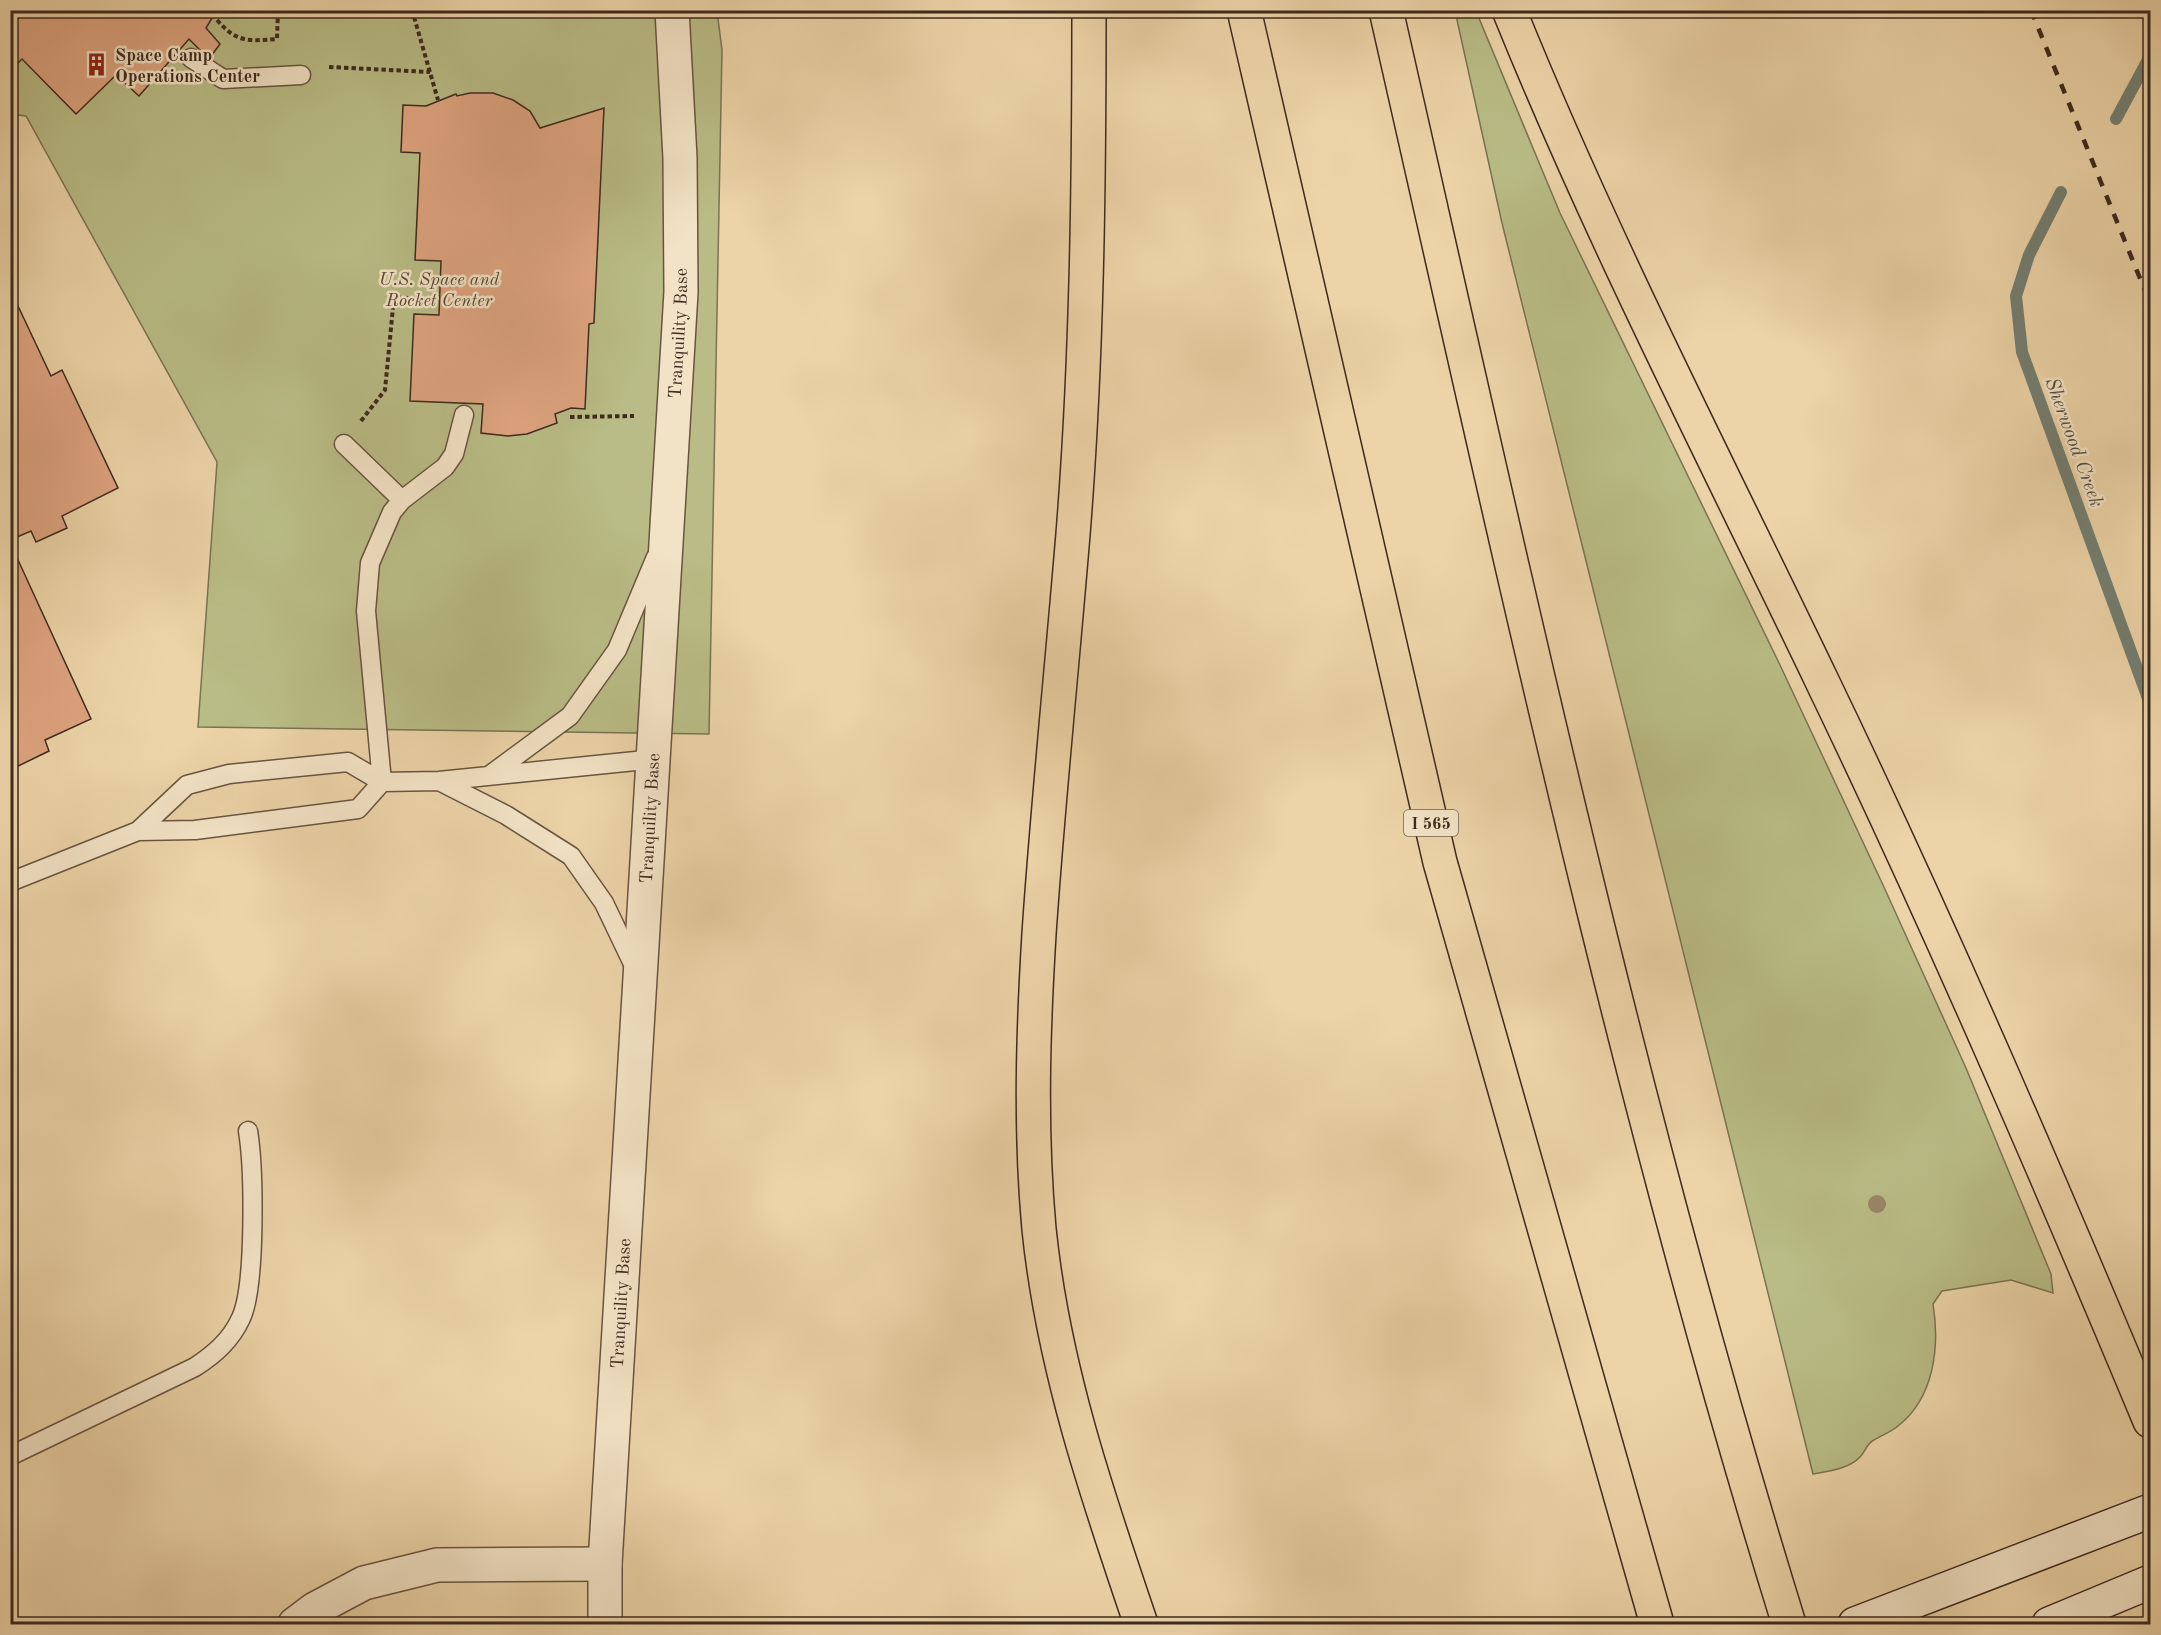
<svg xmlns="http://www.w3.org/2000/svg" width="2161" height="1635" viewBox="0 0 2161 1635" font-family="'Old Standard TT',serif">
<style>
.green{fill:#b9bc86;stroke:#7b7352;stroke-width:1.5}
.lines{fill:none;stroke-linecap:round;stroke-linejoin:round}
.stream{stroke:#747f72;stroke-width:12}
.building{fill:#dea480;stroke:#3d2a1e;stroke-width:1.5}
.service-casing{stroke:#695440;stroke-width:21}
.minor-casing{stroke:#695440;stroke-width:36}
.secondary-casing{stroke:#3d2a1e;stroke-width:36}
.motorway-casing{stroke:#3d2a1e;stroke-width:36}
.path{stroke:#3d2a1e;stroke-width:4;stroke-dasharray:4.5 3;stroke-linecap:butt}
.service{stroke:#f3e3c6;stroke-width:18}
.minor{stroke:#f3e3c6;stroke-width:33}
.secondary{stroke:#f3e3c6;stroke-width:33}
.motorway{stroke:#ecd4a8;stroke-width:33}
.rail{stroke:#3d2a1e;stroke-width:4.5;stroke-dasharray:10 10;stroke-linecap:butt}
.tree{fill:#9a8668}
.labels{text-anchor:middle;stroke-width:5;stroke-linejoin:round;paint-order:stroke}
.shield{fill:#f3e3c6;stroke:#746250;stroke-width:1.5}
.shield-label{font-size:16px;font-weight:bold;fill:#3d2a1e}
.poi-label{font-size:18px;font-weight:bold;fill:#3d2a1e;stroke:#f3e3c6;text-anchor:start}
.park-label{font-size:18px;font-style:italic;fill:#564733;stroke:#f3e3c6}
.street-label{font-size:18px;fill:#3d2a1e;stroke:#f3e3c6}
.water-label{font-size:20px;font-style:italic;fill:#544e41;stroke:#f3e3c6}
</style>
<rect width="100%" height="100%" fill="#ecd4a8"/>
<filter id="stains"><feTurbulence type="fractalNoise" baseFrequency=".00333" numOctaves="4"/><feColorMatrix values="0 0 0 0 .2 0 0 0 0 .09 0 0 0 0 .02 0 0 0 .5 -.17"/></filter>
<radialGradient id="worn" r=".72"><stop offset=".6" stop-color="#630" stop-opacity="0"/><stop offset="1" stop-color="#630" stop-opacity=".3"/></radialGradient>
<!-- green -->
<path class="green" d="M11,11H717L722,50L709,734L198,727L217,462L26,116L11,114Z
M1455,11H1476L1560,213L1780,665L1883,885L1966,1068L2051,1274L2053,1293L2011,1280L1942,1291L1933,1304C1940,1347 1934,1398 1898,1426C1891,1432 1882,1435 1874,1440C1867,1443 1865,1452 1860,1457C1849,1469 1828,1471 1813,1474L1502,223Z"/>
<g class="lines">
<!-- stream -->
<path class="stream" d="M2116,119L2150,56
M2061,192L2029,255L2016,296L2022,352L2150,704"/>
</g>
<!-- building -->
<path class="building" d="M10,10H217L206,28L220,44L209,59L189,39L139,96L116,75L76,114L22,59L10,71Z
M470,93H493L513,100L530,111L540,128L604,108L594,323L589,324L585,409L571,408L555,414L557,423L527,434L508,436L481,433L483,404L410,401L414,314L439,315L441,261L415,260L420,153L401,152L403,105L426,106L456,94L457,96Z
M10,289L51,376L62,370L118,488L62,516L67,528L36,542L31,531L10,540Z
M13,549L91,719L45,740L49,751L10,770V551Z"/>
<g class="lines">
<defs>
<path id="service" d="M191,58L223,79L301,75
M344,444L402,500
M490,775L570,716L617,650L656,557
M439,781L506,815L571,856L604,903L636,970
M138,831L187,785L229,774L348,762L382,782L439,781L655,759
M10,882L138,831L195,830L358,809L382,782L366,611L370,563L392,512L402,500L445,467L454,454L464,415
M10,1456L195,1367C215,1354 231,1340 241,1318C256,1286 254,1168 248,1131"/>
<g id="minor">
<path d="M295,1624L315,1609L364,1583L437,1565L605,1564"/>
<path id="s1" d="M605,1624V1564L681,292L680,158L672,10"/>
</g>
<path id="secondary" d="M1855,1624L2150,1511
M2049,1624L2150,1582"/>
<path id="motorway" d="M1089,10C1089,185 1087,360 1073,534C1062,668 1048,801 1039,934C1033,1033 1030,1130 1039,1229C1053,1366 1097,1495 1141,1624
M1244,10L1440,862L1657,1624
M1386,10C1509,551 1625,1095 1789,1624
M1509,10C1602,240 1715,458 1822,681C1939,924 2046,1172 2150,1421"/>
</defs>
<!-- service casing -->
<use href="#service" class="service-casing"/>
<!-- minor casing -->
<use href="#minor" class="minor-casing"/>
<!-- secondary casing -->
<use href="#secondary" class="secondary-casing"/>
<!-- motorway casing -->
<use href="#motorway" class="motorway-casing"/>
<!-- path -->
<path class="path" d="M412,10L438,100
M217,20C237,43 248,41 277,39L278,10
M329,67L430,72
M570,417L634,416
M361,421L385,390L394,297L425,299"/>
<!-- service -->
<use href="#service" class="service"/>
<!-- minor -->
<use href="#minor" class="minor"/>
<!-- secondary -->
<use href="#secondary" class="secondary"/>
<!-- motorway -->
<use href="#motorway" class="motorway"/>
<!-- rail -->
<path class="rail" d="M2031,10L2150,303"/>
</g>
<!-- trees -->
<circle class="tree" cx="1877" cy="1204" r="9"/>
<!-- icons -->
<defs>
<symbol id="building-bare" viewBox="-9 -9 18 18"><path d="M-4-6H4V6H1V3H-1V6H-4ZM-2.5-4.3h1.7v1.8h-1.7ZM.8-4.3h1.7v1.8H.8ZM-2.5-1h1.7V.8h-1.7ZM.8-1h1.7V.8H.8Z" fill="#8f2418" stroke="#f3e3c6" stroke-width="2.5" paint-order="stroke"/></symbol>
</defs>
<g fill-rule="evenodd">
<use href="#building-bare" x="80" y="48" width="33" height="33"/>
</g>
<g class="labels">
<!-- shield labels -->
<rect class="shield" x="1404" y="810" width="54" height="26" rx="4.5"/>
<g class="shield-label">
<text x="1431" y="829">I 565</text>
</g>
<!-- poi labels -->
<g class="poi-label">
<text x="115" y="61">Space Camp<tspan x="115" dy="21">Operations Center</tspan></text>
</g>
<!-- park labels -->
<g class="park-label">
<text x="439" y="285">U.S. Space and<tspan x="439" dy="21">Rocket Center</tspan></text>
</g>
<!-- street labels -->
<g class="street-label">
<text dy="6" stroke="none"><textPath href="#s1" startOffset="1293">Tranquility Base</textPath></text>
<text dy="6" stroke="none"><textPath href="#s1" startOffset="807">Tranquility Base</textPath></text>
<text dy="6" stroke="none"><textPath href="#s1" startOffset="321">Tranquility Base</textPath></text>
</g>
<!-- water labels -->
<g class="water-label">
<text transform="translate(2075 442) rotate(70)" y="7">Sherwood Creek</text>
</g>
</g>
<!-- margin -->
<rect width="2161" height="1635" fill="none" stroke="#ecd4a8" stroke-width="36"/>
<rect x="12" y="12" width="2137" height="1611" fill="none" stroke="#3d2a1e" stroke-width="3"/>
<rect x="18" y="18" width="2125" height="1599" fill="none" stroke="#3d2a1e" stroke-width="1.5"/>
<rect width="100%" height="100%" filter="url(#stains)"/>
<rect width="100%" height="100%" fill="url(#worn)"/>
</svg>
